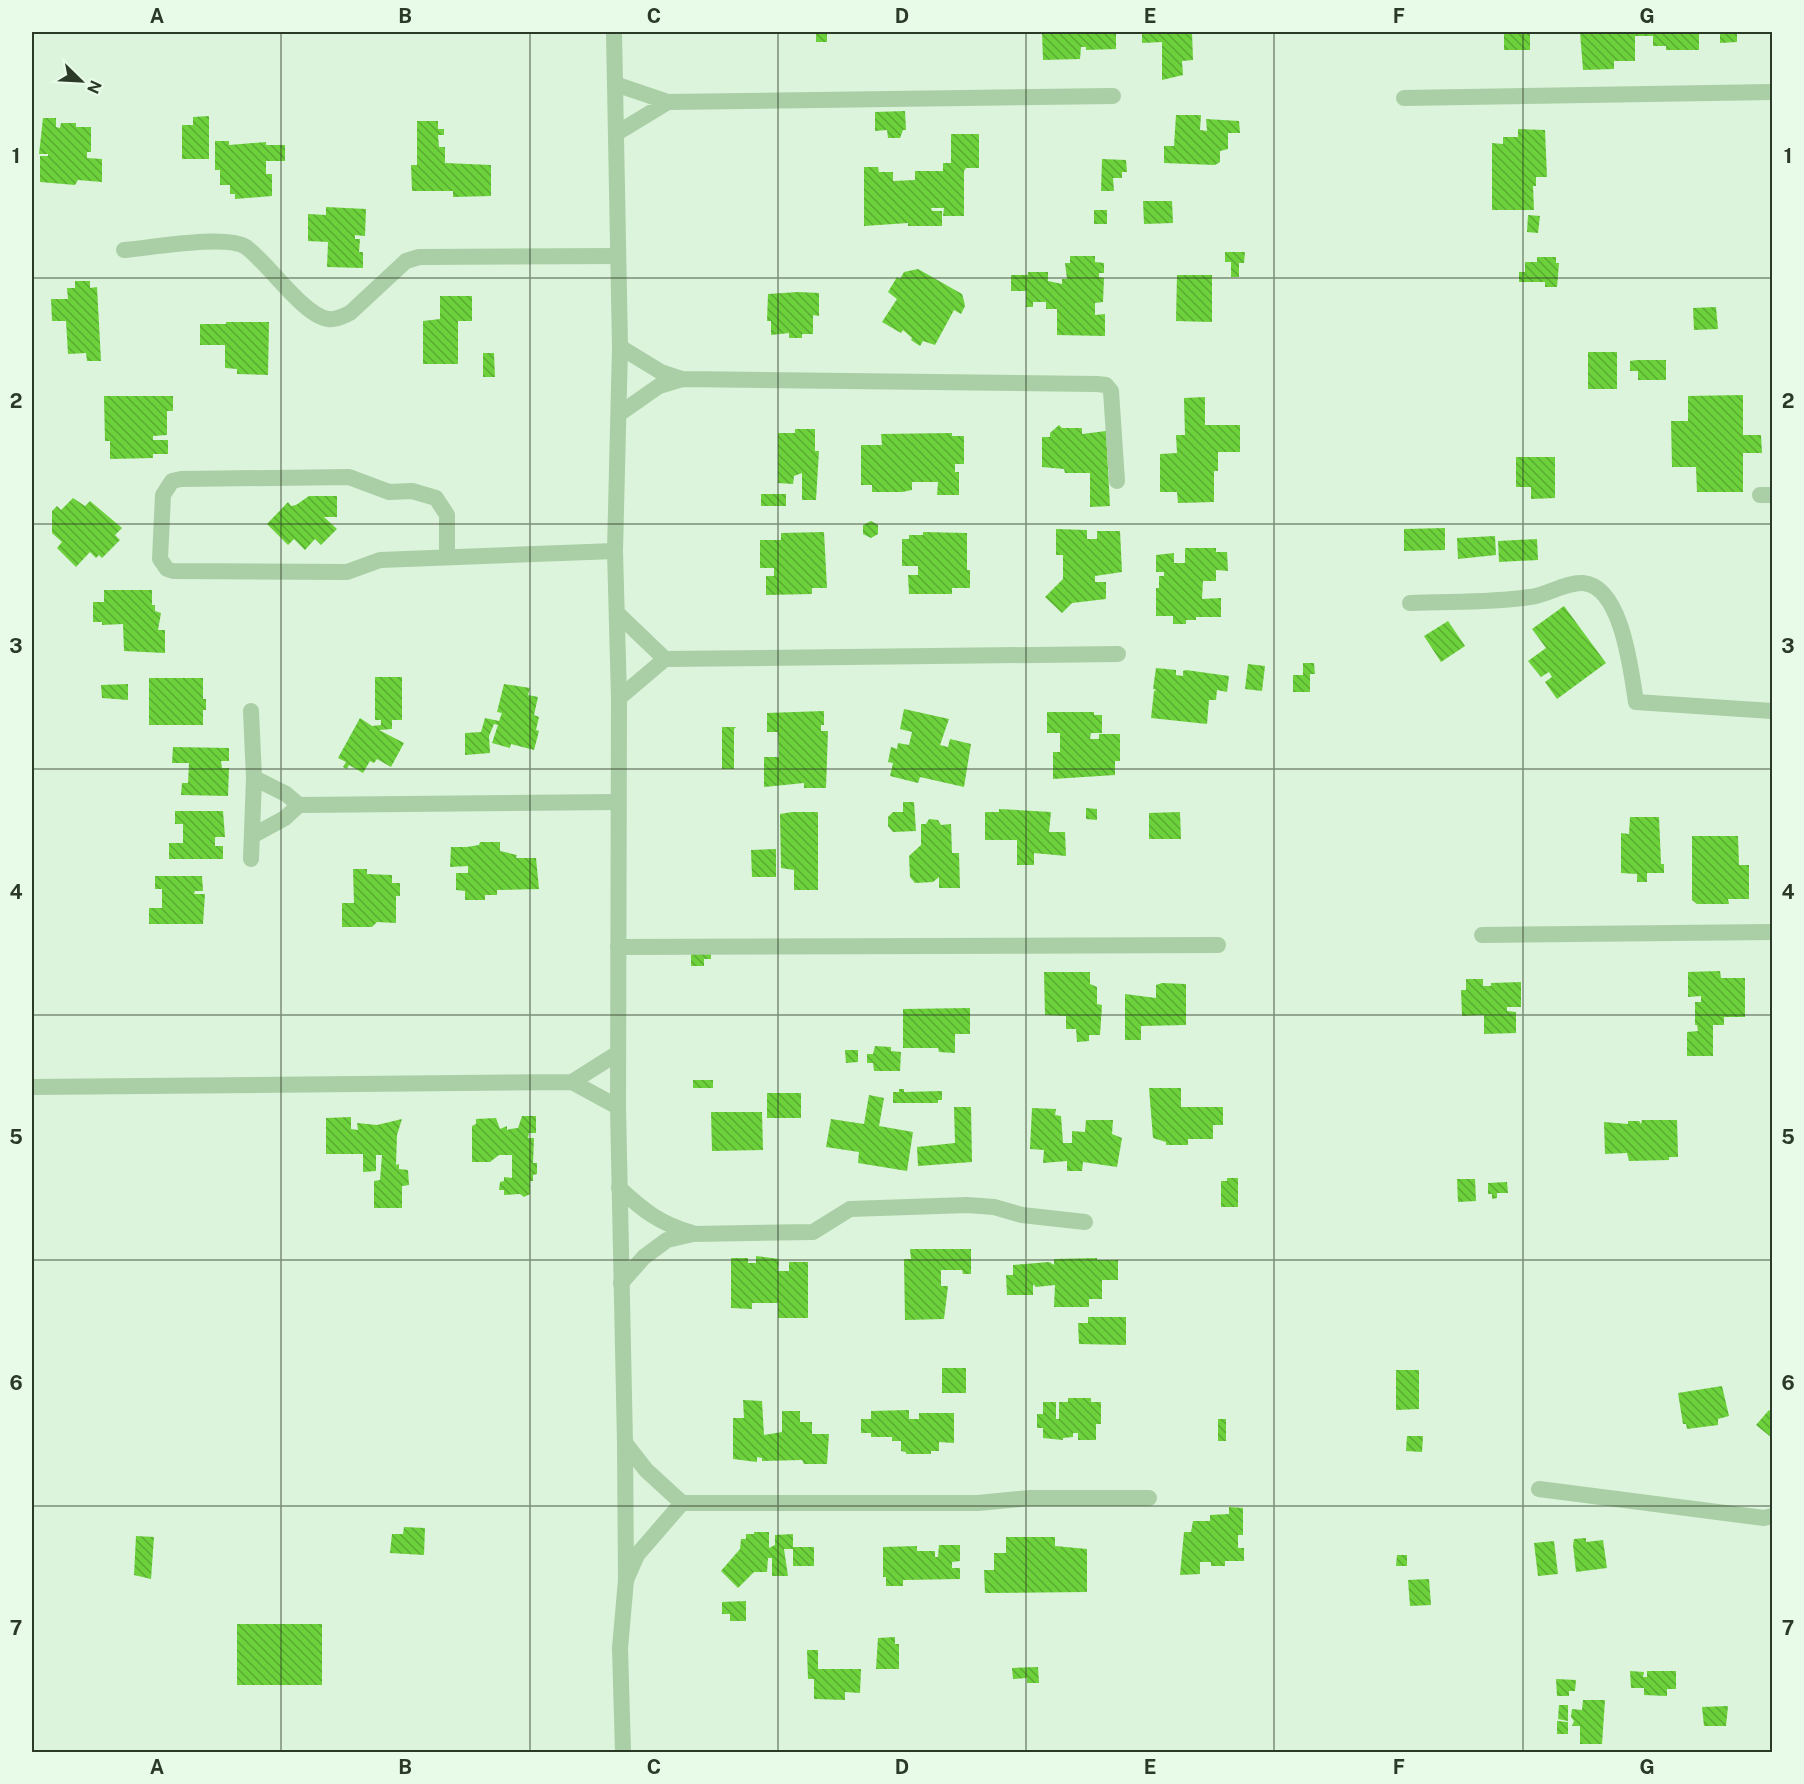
<svg xmlns="http://www.w3.org/2000/svg" width="1804" height="1784" viewBox="0 0 1804 1784" font-family="'Public Sans',sans-serif">
<style>
.building{fill:url(#building-back-hatch)}
.lines{fill:none;stroke-linecap:round;stroke-linejoin:round}
.minor{stroke:#aacea5;stroke-width:16}
.tertiary{stroke:#aacea5;stroke-width:16}
.grid{fill:none;stroke:#2b3927;stroke-width:1.5;stroke-opacity:0.55}
.neatline{fill:none;stroke:#2b3927;stroke-width:2}
.grid-label{font-size:20px;text-anchor:middle;font-weight:bold;fill:#2b3927}
</style>
<defs>
<pattern id="building-back-hatch" width="6" height="6" patternUnits="userSpaceOnUse" patternTransform="scale(1.5)"><rect width="6" height="6" fill="#6cd13b"/><path d="M-1 5l2 2M0 0l6 6M5-1l2 2" fill="none" stroke="#59ab32"/></pattern>
</defs>
<rect width="100%" height="100%" fill="#dbf4db"/>
<!-- building -->
<path class="building" d="M816,32H827V42H816Z
M1042,32H1116V49L1086,50V47H1081L1080,59L1043,60Z
M1142,32H1192L1193,60L1182,61L1183,75L1162,80V42L1142,43Z
M1504,32H1530V50H1504Z
M1580,32H1699V50H1666V46H1653V36H1635V61H1614V69L1583,70Z
M1720,32H1737V42L1720,43Z
M905,111L906,130H903L900,138H888L887,130L875,131V112Z
M1176,115H1201L1200,130L1207,131L1206,119L1239,121L1240,133H1228V149L1220,151V162L1215,165L1164,163V146H1174Z
M209,116V159H182V125H193V117Z
M43,118H56V127L60,128L61,123H76V127H91V152H87V158L102,159V182L78,180L75,185L40,182V156H48V154H39Z
M417,121H438V129H444V135H438L439,147H445V163L491,165V196L453,197V191H412L411,165H417Z
M1518,129L1545,130L1547,177H1536V186H1533L1534,210H1492V143L1503,144V137H1518Z
M951,134H979V168H966L964,171V216H943L944,208H931L932,211H942V226H908V223L864,226V167H878L879,172H893V181L915,180V171H943V163H951Z
M215,141H229V145L266,142V145H285V161H266V174H272V196L235,199V194H230V185H220V170H215Z
M1102,159L1126,160L1127,172H1122V178H1113L1114,191H1101Z
M1143,201H1172L1173,223L1144,224Z
M326,207L366,209L365,236L355,235V239H360L359,252H363V268L327,267L328,242L308,241V214L326,215Z
M1094,210H1107V224H1094Z
M1528,215L1540,216L1538,233L1527,232Z
M1225,252H1245L1244,263H1239V277H1231V262H1225Z
M1070,256H1095V262L1104,263V273H1099V277L1104,278L1103,302L1095,303V315L1105,314V336L1057,335V309H1046V302H1033V307H1026V291H1011V275H1028V272H1048V281L1062,284V279H1067L1065,263H1070Z
M1537,257H1556V263H1559L1557,287H1545V282H1519V272H1525V262H1537Z
M918,269L962,294L964,301L965,306L961,314L954,310L935,345L923,341L920,346L911,340L912,338L903,330L901,333L882,322L897,299L888,292L897,277L900,279L904,272Z
M1177,275H1212V322L1176,321Z
M75,281H90V288L97,287L101,361H87L86,353L68,354L66,321H52L51,299H68L67,288H75Z
M798,292L819,293V316L813,315V334H802V338H789V333L771,335V321H767L768,294Z
M440,296H472V321H458V364H423V321L440,319Z
M1716,307L1718,329L1694,330L1693,308Z
M226,322H269L268,375L237,374V369L225,368V345H200V324H226Z
M1588,352H1617V389H1588Z
M483,353H494L495,377H483Z
M1637,360H1666V380H1638V371H1630V361Z
M1743,395V435H1761L1762,453H1743V492H1697L1696,467H1672L1671,421H1688V396Z
M104,396H173V411H167V435L153,436V440H168V454H153V458L110,459V441H105Z
M1205,397V425H1240V452H1218V471H1214V502L1178,503L1177,492H1160V454L1177,453L1176,435H1185L1184,398Z
M1059,425L1062,428H1082V434L1106,431L1110,506L1090,507V473H1065L1064,469L1042,467V437H1050V433Z
M795,429H815V451H819L816,500H802V473L794,476L793,484L778,483V433H795Z
M952,433V436H964V464H955V472H959V495H937L938,482H912V490L902,492H872V485H861V445H882L881,434Z
M1516,457H1555V498L1531,499V487H1516Z
M761,494H786V506H761Z
M309,496H337V517H324L337,529L321,545L315,539L305,550L294,539L288,545L267,524L288,502L291,506L296,505Z
M73,498L85,506L90,501L122,528L115,535L120,540L102,558L99,555L96,558L90,552L76,567L57,548L62,542L52,533V511L57,506L61,510Z
M871,521L878,525V534L871,538L863,534V525Z
M1445,528V550L1404,551V529Z
M1056,529L1087,530V539H1097V531H1120L1122,572L1095,576V582H1106V599L1072,603L1062,613L1045,597L1063,579V555H1056Z
M824,532L827,588H812V594L766,595V576H774V568H760V540H781V533Z
M923,532L967,533V570H970V588H952V594H909L908,575H918V566H902V539H909V535H923Z
M1495,536L1496,555L1458,559L1457,538Z
M1537,539L1538,560L1499,562L1498,541Z
M1185,548H1216V552H1227L1228,571L1216,570V581H1203L1202,599L1221,598V617H1196V620H1186V624H1173V616H1156V588H1159V576H1164V572H1156V555L1174,553V563H1185Z
M104,590H152V605H155V611L161,613L158,630H165V653L124,651L123,624L102,625V622H93V602H104Z
M1564,606L1606,663L1557,699L1545,682L1552,677L1549,672L1541,677L1528,661L1546,648L1532,629Z
M1448,621L1465,646L1441,662L1424,636Z
M1303,663H1314L1315,674H1310V692H1293V675H1303Z
M1248,664L1265,666L1262,691L1245,689Z
M1156,668L1176,670V675L1183,676V671L1186,670L1229,676L1227,692L1217,690L1216,700H1209L1207,724L1151,718L1154,691L1157,690L1153,689Z
M375,677H402V720H392V729L379,730L404,743L391,767L377,759L374,763L370,761L363,773L349,765L347,769L343,767L346,762L338,758L360,718L372,726L381,725V720H375Z
M149,678H203V699H206V710H203V725H149Z
M128,684V700L102,698L101,685Z
M504,684L530,688L528,695L538,697L534,715L539,717L536,730L539,731L534,750L511,744L510,748L492,743L498,725L494,724L489,736L490,753L465,755V733L481,732L485,718L499,721L502,713L497,712Z
M904,709L949,719L940,745L948,747L950,739L971,744L964,787L920,777L918,783L890,776L893,763L888,762L891,747L897,749L898,743L909,745L912,732L900,729Z
M824,711V725H821V731H828L826,788H804V783L764,787V757H779L778,732H767V713Z
M1047,712H1094V715H1102V733H1091L1090,739H1099V734H1120V761H1115V775L1053,779V752H1060V733H1047Z
M722,727H736L734,729V769H722Z
M173,747L229,748V761H221L222,768H229L228,796L181,795L182,783H188L189,763H172Z
M903,802H914L916,831L893,832L888,826V817L893,812H903Z
M1086,808L1097,809V820L1086,819Z
M999,809L1051,812L1049,832H1065L1066,856L1034,853V865H1017V840H985V812H999Z
M175,811H223L225,837H215V846H223V859H169V843H183V824H175Z
M792,812H818V890H794V870L781,868L780,814Z
M1180,812L1181,839H1149V813Z
M1630,817H1659L1661,864H1664V873H1647V882H1637V874L1621,873V833L1629,834Z
M929,819L938,820L941,825L951,824L952,853H959L960,888H939V877L933,882L915,883L910,877L909,856L921,845V824H926Z
M1692,836H1738L1739,865H1749V899H1728L1729,904H1697L1692,900Z
M480,842H500V851L517,855L516,858H536L539,889L497,890V895H485V900H465V891L456,890V873H468V866L450,867L451,847H467L479,845Z
M776,849V877H752L751,850Z
M353,869H367V874L392,875V883H400V896H396V923L377,922L372,927H342V903H354Z
M155,876H202L203,891H195L194,894H205L203,924H149V908H162V889H155Z
M691,948H711V959H704V966H691Z
M1720,971L1721,978H1745V1017H1724V1025H1713V1056H1687V1032L1698,1031L1697,1025H1695V1002H1701V996L1688,997V972Z
M1044,972H1090V984L1097,987V1004L1102,1005L1100,1035H1089V1041L1077,1042L1076,1029H1066V1016L1045,1015Z
M1466,979H1483V986H1491V983L1521,982V1007H1507V1011L1516,1012V1033L1484,1034V1015L1462,1016L1461,990H1466Z
M1162,983L1186,984V1025L1141,1026V1040H1125V994L1156,998V985Z
M970,1008V1034H955V1053L939,1052L938,1048H903V1009Z
M875,1046L891,1047V1051L901,1052L900,1071H874L873,1063H867V1054H873Z
M845,1050H858V1062L846,1063Z
M693,1080H713V1088H693Z
M1149,1088H1181V1107H1223V1125H1213V1139H1188V1145H1166V1142L1153,1138Z
M899,1089H904V1092L942,1091V1100H938V1103H893V1092H899Z
M767,1093H801V1118H767Z
M869,1095L884,1098L879,1126L913,1132L907,1171L858,1163L859,1152L826,1147L831,1119L864,1124Z
M954,1107H971L972,1162L918,1166L917,1147L955,1143Z
M1032,1108L1056,1109L1055,1115L1061,1116L1063,1143H1072V1131L1085,1132L1086,1120H1113L1112,1134L1122,1138L1117,1167L1083,1162L1082,1171H1067V1161L1043,1163L1044,1150L1030,1149Z
M711,1112H762L763,1150L712,1151Z
M522,1116H536V1133H529L528,1138H534L533,1163H537V1174L533,1175V1181H530V1194L524,1197L520,1194L504,1195V1190H499L500,1182L504,1181V1177L512,1178V1155H499L490,1162H472V1126L476,1124V1119L496,1118L500,1129L507,1126V1130L510,1129L518,1128Z
M351,1117V1129L358,1130L357,1123L377,1125L402,1119L397,1135L396,1165L399,1164V1169L408,1170L409,1185L402,1186V1208H374V1181L380,1180L382,1155H376V1171L363,1172V1154H326V1118Z
M1642,1120H1677L1678,1157H1669V1160L1629,1161L1627,1153L1605,1154L1604,1122L1628,1124V1121H1639L1641,1124Z
M1227,1178H1238V1207H1221V1181H1227Z
M1457,1179H1475L1476,1201L1458,1202Z
M1507,1182L1508,1193H1497V1198L1492,1199V1194H1488V1183Z
M910,1249H971V1274H963L962,1270H941V1286H948L944,1319L905,1320L904,1259H911Z
M756,1256L779,1259L778,1271H789V1262H808V1318H778V1303H752V1309L731,1308V1258H748V1263H756Z
M1097,1258V1260H1118V1280H1102V1299H1089V1307H1054L1055,1285L1036,1287L1033,1284V1295H1007L1006,1275H1013V1265L1049,1262L1054,1265V1259Z
M1088,1317H1126V1345L1079,1344L1078,1323H1088Z
M942,1368H966V1393H942Z
M1396,1370H1419V1409L1396,1410Z
M1722,1386L1729,1416L1718,1419V1425L1687,1429L1686,1424H1683L1678,1393Z
M1068,1398H1091V1402H1101V1424H1096V1440H1078V1433H1073V1437L1063,1438V1440L1043,1438V1428H1037V1414H1043V1402H1056V1419H1059V1402H1068Z
M743,1400L762,1401L764,1435L782,1432V1411H800V1422H812V1434H829L827,1464H804L802,1460L762,1461V1458L757,1457V1462L733,1459V1418H744Z
M909,1410V1419H919V1413H954V1443L939,1442V1451H931V1454H906V1452L901,1451V1441H892V1437H871V1433H861V1419H871V1411Z
M1769,1410L1772,1413V1438L1756,1425Z
M1218,1419H1226V1441H1218Z
M1407,1436H1423L1422,1452L1406,1451Z
M1229,1507L1243,1508V1535H1238V1548H1244V1561H1225V1566H1211V1562H1200V1574L1180,1575L1184,1532H1191L1193,1521H1210V1515L1229,1514Z
M404,1527L425,1528L424,1555L390,1553L392,1534H403Z
M754,1532H769V1548L775,1545V1535L793,1534V1547H814V1566H793V1549H784L788,1576H772V1558H768L767,1572H754L738,1588L721,1571L740,1549L741,1539H746V1534H754Z
M136,1536L154,1537L151,1579L134,1575Z
M1006,1537H1055V1546L1087,1549V1592L985,1593L984,1570H994V1553H1006Z
M1586,1538V1542L1603,1540L1607,1568L1576,1572L1573,1545L1574,1539Z
M1554,1541L1558,1574L1538,1576L1534,1543Z
M939,1545H960V1561L952,1562V1568H960V1579L903,1580V1586H886V1577H883V1547L917,1546V1551H935V1557H938Z
M1397,1555H1407V1566H1396Z
M1429,1579L1431,1605L1410,1606L1408,1580Z
M746,1601V1621H730V1614H722V1602Z
M237,1624H322V1685H237Z
M895,1637V1644H899V1669H876L878,1638Z
M807,1650H818V1669H861L860,1693L845,1692V1700L814,1699V1679H808Z
M1038,1667L1039,1683H1027V1678L1013,1679L1012,1668Z
M1630,1671L1644,1672L1643,1677H1647V1671H1676V1689H1667V1696L1644,1695V1688H1631Z
M1556,1679L1576,1680L1575,1691H1569V1696H1557Z
M1583,1700H1605L1602,1744H1580V1726H1572L1574,1721L1571,1717L1572,1709L1582,1710Z
M1559,1705H1568V1721L1558,1719Z
M1728,1706L1726,1726H1704L1702,1707Z
M1557,1721L1568,1722V1734H1557Z"/>
<g class="lines">
<!-- minor -->
<path class="minor" d="M615,84L668,102L1113,96
M1404,98L1772,92
M617,133L668,102
M124,250C150,248 226,234 246,247C268,263 304,316 328,319C336,320 343,316 350,313L406,261L419,257L618,256
M620,347L661,372L682,379
M619,414L659,386L682,379L1097,384L1106,385L1111,391L1117,481
M1760,495H1772
M447,556V515L436,498L412,491L389,492L349,477L181,479L172,481L163,495L160,559L167,569L173,571L347,572L380,560L615,551
M1410,603C1449,601 1491,603 1530,597C1547,595 1566,582 1583,583C1622,586 1631,671 1636,702L1772,711
M618,614L665,659
M619,698L665,659L1118,654
M254,778L286,794L299,805L617,802
M252,836L285,818L299,805
M251,859L254,778L251,711
M1482,935L1772,932
M618,947L1218,945
M572,1082L618,1107
M32,1087L572,1082L618,1053
M619,1188C644,1211 659,1223 692,1233
M621,1283L644,1257L667,1240L693,1234L813,1232L850,1209L967,1205L994,1207L1022,1215L1085,1222
M625,1443L646,1470L682,1503
M1539,1489L1764,1518L1772,1516
M626,1580L637,1555L682,1503H978L1030,1498H1149"/>
<!-- tertiary -->
<path class="tertiary" d="M614,32L620,347L615,551L619,698L618,1107L625,1443L626,1580L620,1648L623,1752"/>
</g>
<!-- grid -->
<path class="grid" d="M281,32V1752M530,32V1752M778,32V1752M1026,32V1752M1274,32V1752M1523,32V1752M32,278H1772M32,524H1772M32,769H1772M32,1015H1772M32,1260H1772M32,1506H1772"/>
<!-- border -->
<rect width="1804" height="1784" fill="none" stroke="#e8fbe8" stroke-width="66"/>
<!-- north arrow -->
<g transform="translate(81 81) rotate(114)" stroke="#e8fbe8" stroke-width="4.5" paint-order="stroke">
<path d="M0-4.5L10 22L0 15L-10 22Z" fill="#2b3927"/>
<text y="-9" font-size="16" font-weight="bold" text-anchor="middle" fill="#2b3927">N</text>
</g>
<rect x="33" y="33" width="1738" height="1718" class="neatline"/>
<g class="grid-label">
<text x="157" y="23">A</text>
<text x="405" y="23">B</text>
<text x="654" y="23">C</text>
<text x="902" y="23">D</text>
<text x="1150" y="23">E</text>
<text x="1399" y="23">F</text>
<text x="1647" y="23">G</text>
<text x="16" y="163">1</text>
<text x="1788" y="163">1</text>
<text x="16" y="408">2</text>
<text x="1788" y="408">2</text>
<text x="16" y="653">3</text>
<text x="1788" y="653">3</text>
<text x="16" y="899">4</text>
<text x="1788" y="899">4</text>
<text x="16" y="1144">5</text>
<text x="1788" y="1144">5</text>
<text x="16" y="1390">6</text>
<text x="1788" y="1390">6</text>
<text x="16" y="1635">7</text>
<text x="1788" y="1635">7</text>
<text x="157" y="1774">A</text>
<text x="405" y="1774">B</text>
<text x="654" y="1774">C</text>
<text x="902" y="1774">D</text>
<text x="1150" y="1774">E</text>
<text x="1399" y="1774">F</text>
<text x="1647" y="1774">G</text>
</g>
</svg>
